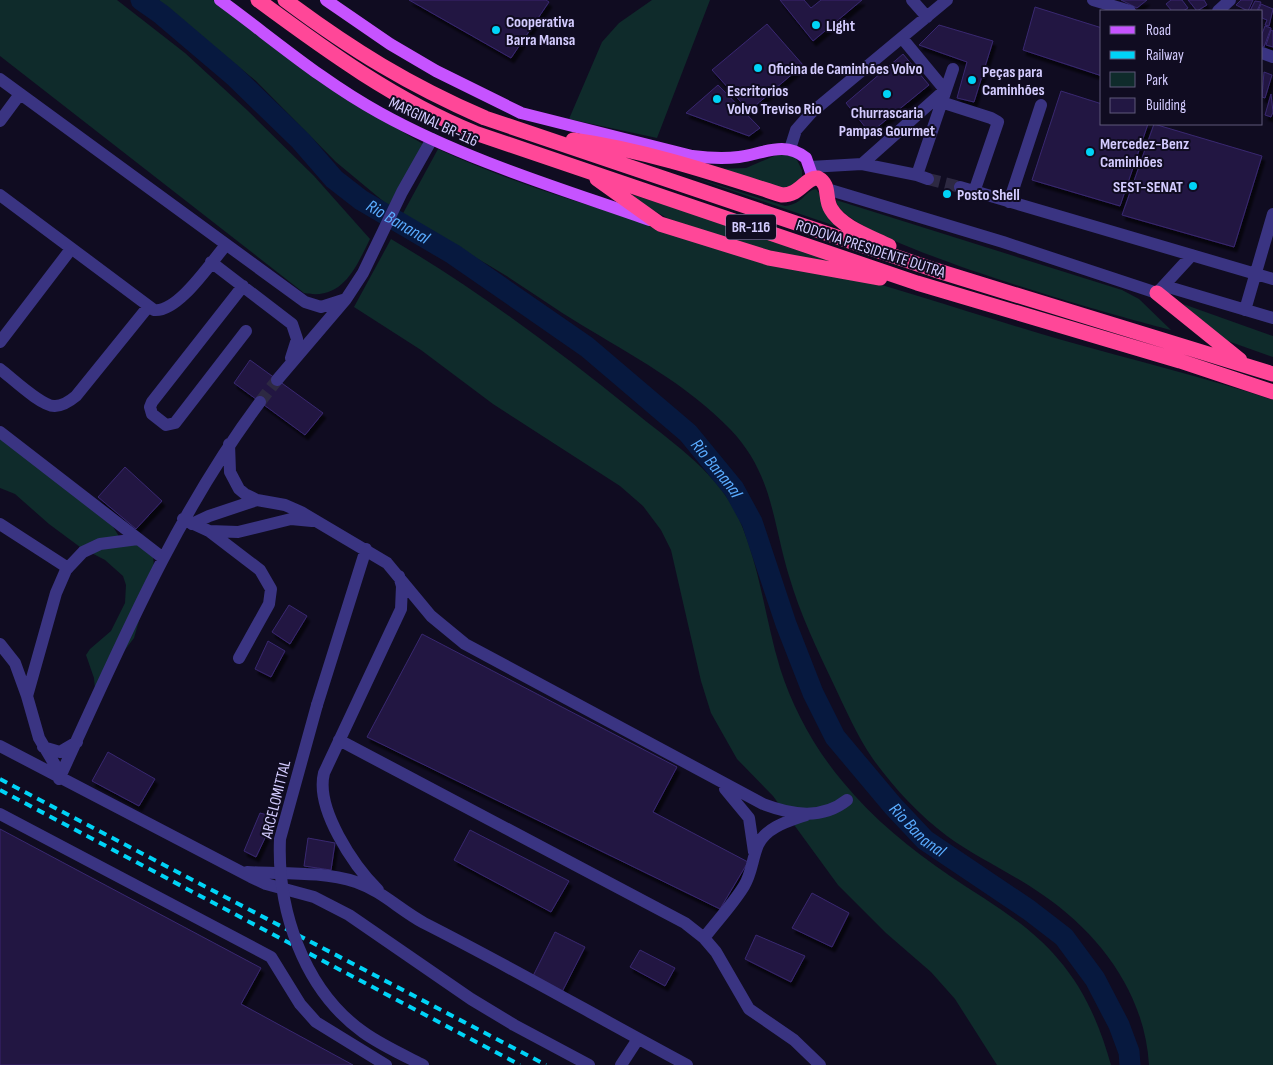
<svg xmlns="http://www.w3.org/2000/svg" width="1273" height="1065" viewBox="0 0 1273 1065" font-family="'Sofia Sans Condensed',sans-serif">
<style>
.green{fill:#0f2b2b}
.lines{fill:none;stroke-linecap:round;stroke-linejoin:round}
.river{stroke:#07193f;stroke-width:21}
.building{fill:#221743;stroke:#392870;filter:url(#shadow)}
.minor-tunnel{stroke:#2d2942;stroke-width:12;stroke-dasharray:12 6;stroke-linecap:butt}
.minor{stroke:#3a3482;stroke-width:12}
.major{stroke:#c653ff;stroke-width:12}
.highway{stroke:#ff4798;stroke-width:15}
.rail{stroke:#00d4f7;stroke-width:4;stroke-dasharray:8 6;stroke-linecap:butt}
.minor-bridge{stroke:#3a3482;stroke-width:12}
.poi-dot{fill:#00d4f7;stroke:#100c21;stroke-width:2}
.labels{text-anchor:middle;stroke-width:4;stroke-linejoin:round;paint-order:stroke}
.shield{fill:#100c21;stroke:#9992bc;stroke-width:1}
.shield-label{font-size:15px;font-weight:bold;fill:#d4ccff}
.poi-label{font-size:16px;font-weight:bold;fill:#d4ccff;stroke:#100c21;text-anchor:start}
.street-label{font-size:16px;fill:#d4ccff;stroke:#100c21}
.water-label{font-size:18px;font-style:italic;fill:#5aacff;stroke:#100c21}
</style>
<defs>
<filter id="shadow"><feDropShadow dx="3" dy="5" stdDeviation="1" flood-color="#0009"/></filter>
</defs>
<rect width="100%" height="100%" fill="#100c21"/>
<!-- green -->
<path class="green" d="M0,0H117L185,53L247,110L314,176L370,239C356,267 343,301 304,293L0,56Z
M158,0H213L262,38L369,112L423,144L389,206L336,162L256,81Z
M652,0H710L657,138L569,119L602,42L619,23Z
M438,149C558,204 687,233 814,266C898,288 979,316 1062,340C1132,360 1204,377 1273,400V1065H1149C1145,994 1100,934 1043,895C1012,873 977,858 947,836C919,815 893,787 873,759C857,736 846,710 834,685C817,649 800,614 789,576C772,520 773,474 730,429C688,385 631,355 580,324C554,308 530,291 505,275C471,254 436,236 401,217Z
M781,153L796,158L802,170V177L790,190L717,169L746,168Z
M686,175L785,206C804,204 804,191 816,189L850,231Z
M620,191L709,218L871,272L809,262L734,242L667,218Z
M836,200L1122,290L1139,299L1171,330C1127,319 836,239 836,200Z
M391,239C476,289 555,348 632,410C671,442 718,472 739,519C760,566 765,619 780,668C793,709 815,749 843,782C873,819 911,849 950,876C987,901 1029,924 1058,959C1085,990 1100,1026 1111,1065H997L955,999L931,972L886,933L838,885L773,796L737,759L711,713L701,681L671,550L661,530L643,506L620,486L493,404L421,350L354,307Z
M1183,304L1273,336V357L1225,340Z
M0,435L112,525L120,538L140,543L153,555L154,568L134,638L95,689L94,678L86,655L90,649L111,631L125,603L126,585L123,576L105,560L80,547L49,524L15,494L0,488Z"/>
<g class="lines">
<!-- river -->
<path class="river" id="s1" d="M141,0L161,14L234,76L301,141L334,179L361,200L453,254L587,347L688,433L734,489L752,522L786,624L813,693L835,737L893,806L925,840L1029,910L1064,937L1095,979L1119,1025L1129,1052L1130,1065"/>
</g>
<!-- building -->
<path class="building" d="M409,0H546L549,2L511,58Z
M780,0H804L811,8L821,0H862L813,41Z
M1121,0H1147L1137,8Z
M1171,0H1182L1188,8L1183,11H1172L1166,4Z
M1188,0H1204L1207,5L1197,11Z
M1241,0H1253L1248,11L1236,5Z
M1255,1L1261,2L1257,11H1250Z
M1261,4L1273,9L1269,26L1265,25L1267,20L1262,18V11H1258Z
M1035,7L1102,28V76L1023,50Z
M767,24L803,65L749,111L712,70Z
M939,25L993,41L974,102L957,98L967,62L919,45Z
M1265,26L1271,28L1264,47L1262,46V34Z
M1271,30L1273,31V47L1266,45Z
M903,54L929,85L870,133L846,103Z
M1264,72L1272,75L1265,98L1262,97Z
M718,85L760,128L749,136L686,113Z
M1061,91L1102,104V124H1148L1120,206L1032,180Z
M1271,94L1273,112L1271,117L1265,115Z
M1154,124L1262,156L1234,247L1122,215Z
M250,360L323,413L305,435L234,383Z
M125,467L162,501L136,529L98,497Z
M289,605L307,616L290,644L272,632Z
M422,634L677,767L653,812L748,862L720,909L367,737Z
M268,641L285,651L271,677L255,669Z
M108,752L155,779L139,806L92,781Z
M260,813L275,817L256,857L244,851Z
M0,829L261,968L241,1004L353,1065H0Z
M470,830L569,881L551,912L454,860Z
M308,838L335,843L331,870L304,866Z
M812,893L849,913L832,947L792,928Z
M555,932L585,947L562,992L533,976Z
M756,935L805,956L791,982L745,959Z
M640,950L675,968L665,986L630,967Z"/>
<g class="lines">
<!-- minor-tunnel -->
<path class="minor-tunnel" d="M928,179L960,187
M260,402L277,380"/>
<!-- minor -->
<path class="minor" d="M912,0L927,17
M1093,0L1130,11
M1218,11L1230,0
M1262,53L1273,57
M0,79L305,302L321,307L346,299
M941,102L991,118L998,122L974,192
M0,121L20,94
M790,149L796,130L811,113L947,0
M862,164L917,175
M810,167L862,164L945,90L902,38
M928,179L917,175L953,69
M960,187L1273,279
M827,189L1003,242L1157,293L1192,255
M0,195L154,310C178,313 211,262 226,245
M1009,202L1041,105
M211,262L292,324L297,339L291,358
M243,286L152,402L150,407L152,414L166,425L175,423L246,331
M1165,286L1273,318
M1245,310L1273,214
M0,342L71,249
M0,369C12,378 42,407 55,406C63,406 70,401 76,396L148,307
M277,380L346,299L363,273L402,192L432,139
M0,432L163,558
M229,444L230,472L239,489L245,494L257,500L285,505L301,512L387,563L431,616L465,644L763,804C792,815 822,820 847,800
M183,519L209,531L260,570L271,589L269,604L239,658
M0,524L68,568
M192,524L209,516L257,500
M209,531L238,532L291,519L312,521
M0,644L15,663L27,696
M317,705L366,549
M339,740L685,923L704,938L716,952L749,1009L794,1040L820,1065
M0,746L251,877L266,884L314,897L349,915L471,999L514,1025L589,1065
M43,747L60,752L77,742
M61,775L39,738L27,696L56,593L66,570L83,552L100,544L138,539
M59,779C119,649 174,517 260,402
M725,789L749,818L754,852
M0,814L271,957L300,1004L316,1022L386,1065
M247,872C283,874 322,871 356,882C382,891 400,910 424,923C513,968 599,1018 687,1065
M378,890C354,866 315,809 324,773L401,609L402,586L399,576
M704,938C717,921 733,904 744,886C752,873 752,859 758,845C766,827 789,821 806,815
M621,1065L638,1039"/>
<!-- major -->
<path class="major" d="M220,0C272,38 323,82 380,113C465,160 559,188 650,220
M326,0L390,44L436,71L521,113L692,156C708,158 723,159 739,157C763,154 784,140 806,158L813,178"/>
<!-- highway -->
<path class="highway" d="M258,0C327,51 396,101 475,133L917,283L1180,361L1273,392
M285,0C352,50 409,85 485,118L935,270L1273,374
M573,140C644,150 713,173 782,195C801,195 805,177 818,178C831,185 824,198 831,209C841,227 871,237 889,246
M597,179L660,224L769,258L880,278
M1157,293L1240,360"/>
<!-- rail -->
<path class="rail" d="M0,779L546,1065
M0,790L520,1065"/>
<!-- minor-bridge -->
<path class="minor-bridge" d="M317,705L280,839C277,909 303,989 363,1032C381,1045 403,1055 423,1065"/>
</g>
<!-- markers -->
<g class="poi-dot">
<circle cx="816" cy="25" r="5"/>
<circle cx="496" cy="30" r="5"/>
<circle cx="758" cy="68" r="5"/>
<circle cx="972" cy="80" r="5"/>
<circle cx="887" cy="94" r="5"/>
<circle cx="717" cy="99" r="5"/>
<circle cx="1090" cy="152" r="5"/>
<circle cx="1193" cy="186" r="5"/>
<circle cx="947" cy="194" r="5"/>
</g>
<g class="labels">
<!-- shield labels -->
<rect class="shield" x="726" y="214.5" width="50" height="25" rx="4"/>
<g class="shield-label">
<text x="751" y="232">BR-116</text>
</g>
<!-- poi labels -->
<g class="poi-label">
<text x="506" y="27">Cooperativa<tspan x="506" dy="18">Barra Mansa</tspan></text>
<text x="826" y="31">LIght</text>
<text x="768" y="74">Oficina de Caminhões Volvo</text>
<text x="982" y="77">Peças para<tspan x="982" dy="18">Caminhões</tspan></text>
<text x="727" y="96">Escritorios<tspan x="727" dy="18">Volvo Treviso Rio</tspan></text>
<text x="887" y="118" text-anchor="middle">Churrascaria<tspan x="887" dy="18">Pampas Gourmet</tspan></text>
<text x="1100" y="149">Mercedez-Benz<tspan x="1100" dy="18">Caminhões</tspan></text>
<text x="1183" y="192" text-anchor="end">SEST-SENAT</text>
<text x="957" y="200">Posto Shell</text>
</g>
<!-- street labels -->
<g class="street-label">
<text transform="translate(434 121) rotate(25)" y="6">MARGINAL BR-116</text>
<text transform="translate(871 248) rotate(18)" y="6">RODOVIA PRESIDENTE DUTRA</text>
<text transform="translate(275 799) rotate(-76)" y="6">ARCELOMITTAL</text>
</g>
<!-- water labels -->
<g class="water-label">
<text dy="6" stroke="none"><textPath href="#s1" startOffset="341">Rio Bananal</textPath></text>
<text dy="6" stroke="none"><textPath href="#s1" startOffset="746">Rio Bananal</textPath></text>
<text dy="6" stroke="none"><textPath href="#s1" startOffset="1166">Rio Bananal</textPath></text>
</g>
</g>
<!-- legend -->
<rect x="1100" y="10" width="162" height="115" fill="#100c21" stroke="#5e597a"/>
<rect x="1110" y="26" width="25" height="8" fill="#c653ff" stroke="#5e597a"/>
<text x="1146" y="35" font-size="15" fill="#d4ccff">Road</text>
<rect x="1110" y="51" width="25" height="8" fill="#00d4f7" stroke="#5e597a"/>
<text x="1146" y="60" font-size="15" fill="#d4ccff">Railway</text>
<rect x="1110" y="72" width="25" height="15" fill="#0f2b2b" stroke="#5e597a"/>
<text x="1146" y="85" font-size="15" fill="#d4ccff">Park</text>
<rect x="1110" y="98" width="25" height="15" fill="#221743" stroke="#5e597a"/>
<text x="1146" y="110" font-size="15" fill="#d4ccff">Building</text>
</svg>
